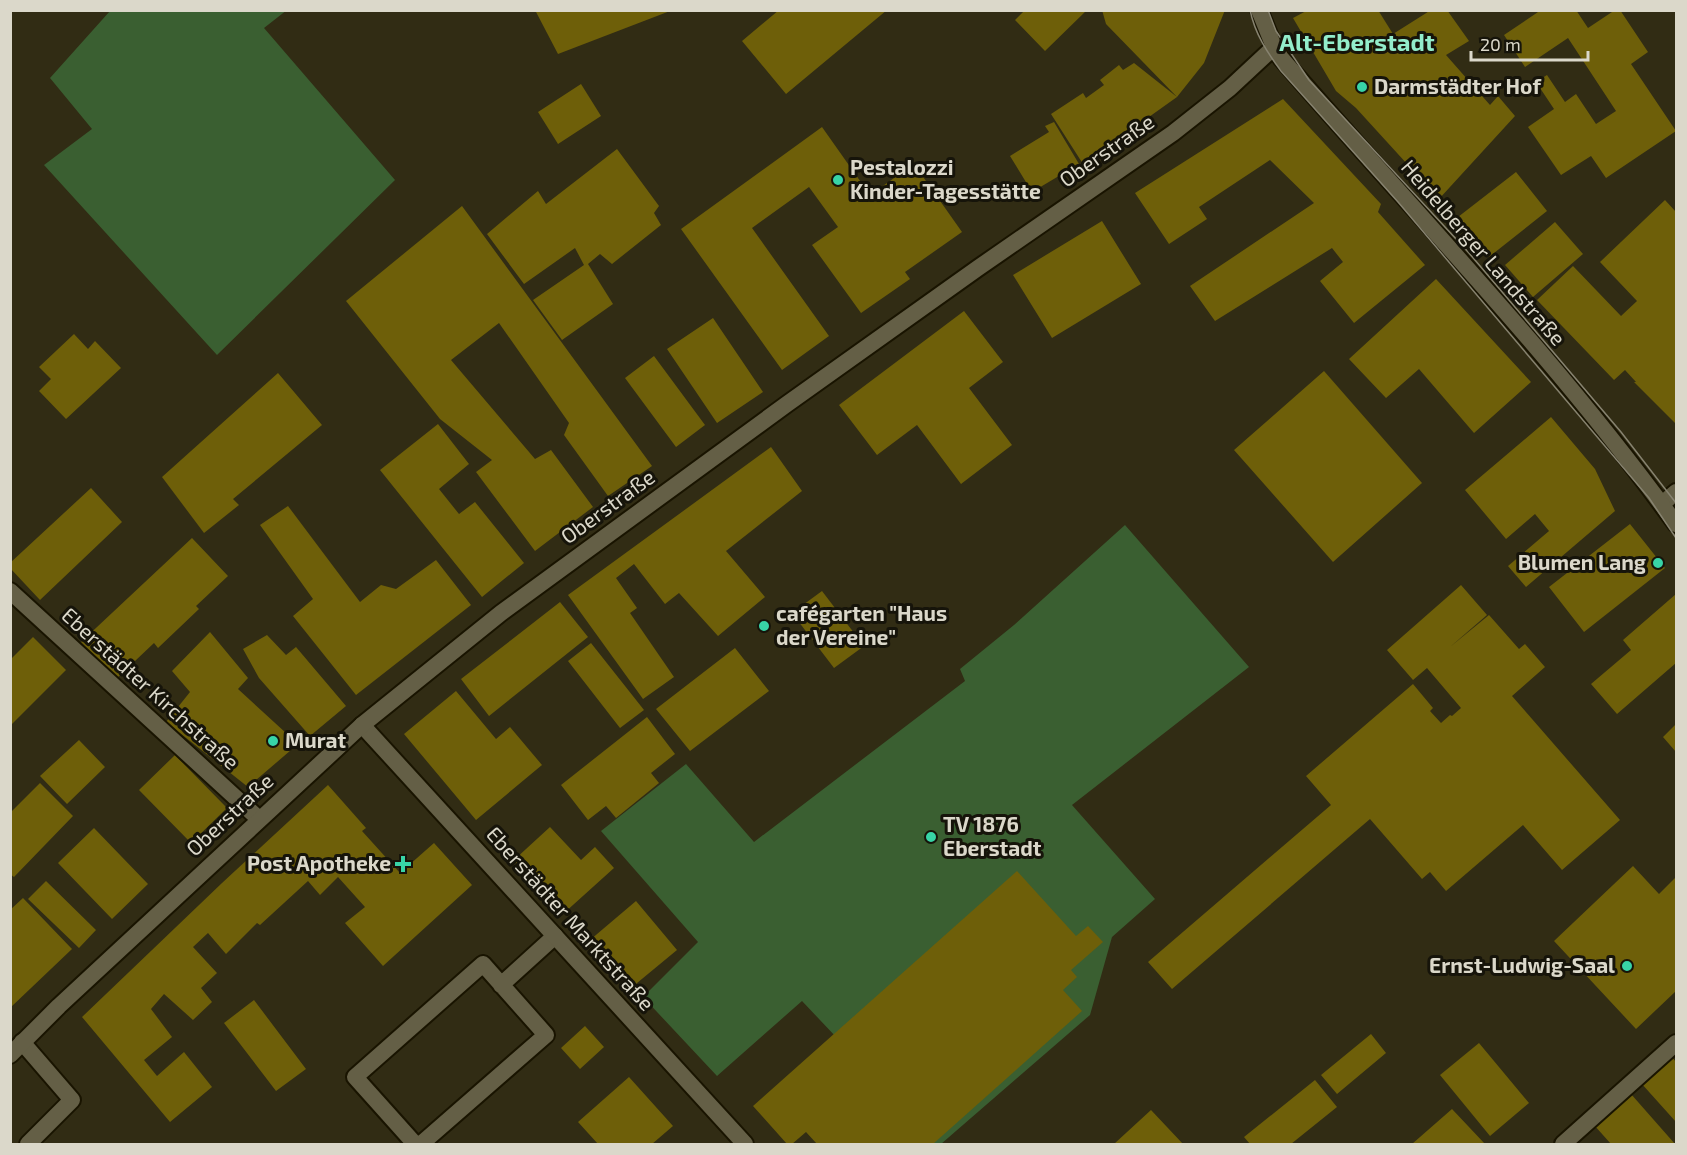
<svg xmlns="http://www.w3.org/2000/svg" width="1687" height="1155" viewBox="0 0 1687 1155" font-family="'Exo 2',sans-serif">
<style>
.green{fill:#3a5f31}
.building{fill:#6e5f09}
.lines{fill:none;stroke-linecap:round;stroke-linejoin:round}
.service-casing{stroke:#191400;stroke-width:20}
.minor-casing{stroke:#191400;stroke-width:20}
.tertiary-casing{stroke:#191400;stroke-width:20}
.service{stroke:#645f46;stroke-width:16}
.minor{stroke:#645f46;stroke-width:16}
.tertiary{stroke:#645f46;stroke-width:16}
.tram{stroke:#878370;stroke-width:1.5}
.poi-dot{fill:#38d4a6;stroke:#16140a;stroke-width:2}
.labels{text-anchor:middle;stroke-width:6;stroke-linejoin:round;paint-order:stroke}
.poi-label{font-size:21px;font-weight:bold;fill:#dbd8ca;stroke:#16140a;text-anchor:start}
.street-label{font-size:21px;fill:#dbd8ca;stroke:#16140a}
.quarter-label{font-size:24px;font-weight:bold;fill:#93edcb;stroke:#16140a}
</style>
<rect width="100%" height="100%" fill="#312c14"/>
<!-- green -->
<path class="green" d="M287,10L264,28L395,180L217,355L44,165L92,129L50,78L110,11Z
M1125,525L1249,667L1072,805L1155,899L1112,937L1090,1015L941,1144H878L841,1104L872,1075L802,1001L717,1076L643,997L698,942L601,831L686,764L754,842L965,681L960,669L1014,625Z"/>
<!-- building -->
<path class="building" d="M535,10H670V11L558,54Z
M779,10H887L786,94L742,41Z
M1025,10H1087L1045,51L1015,20Z
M1102,10H1225L1204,63L1177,97L1083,164L1051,114L1083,93L1086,98L1104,85L1100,80L1119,65L1123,70L1134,63L1177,97L1106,24Z
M1308,10H1378L1393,34L1431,10H1447L1469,41L1446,55L1490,105L1498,96L1515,116L1439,199L1356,108L1336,91L1293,18Z
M1541,10H1576L1588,28L1615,10H1620L1648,52L1631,64L1676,131L1606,178L1591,156L1561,175L1528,127L1554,109L1536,82L1547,75L1565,102L1576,94L1596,124L1616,111L1568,38L1525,67L1504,35Z
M581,84L601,116L558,144L538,112Z
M1283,99L1381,204L1378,212L1425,265L1354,323L1320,281L1343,262L1332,248L1215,321L1190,286L1314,203L1270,160L1199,207L1207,219L1169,244L1135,193Z
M1054,122L1079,164L1032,192L1010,156L1049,132L1045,126Z
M822,127L870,195L914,164L962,232L905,272L910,279L861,313L812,245L838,227L809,187L752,228L829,336L782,370L681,229Z
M617,149L659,206L654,213L661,225L612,264L600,254L588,264L613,304L562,340L533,300L584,265L575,248L524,284L487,234L538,191L546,204Z
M1516,172L1547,211L1489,257L1458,217Z
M1665,200L1676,212V424L1634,382H1636L1625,370L1614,380L1537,300L1573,266L1621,316L1637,301L1600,262Z
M462,206L652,466L608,496L564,435L569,423L499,323L451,360L535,459L551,450L593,507L535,551L476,472L492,460L440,419L346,301Z
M1102,221L1141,284L1052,338L1013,275Z
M1555,222L1583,254L1533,297L1505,265Z
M1436,279L1531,382L1474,433L1419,369L1386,398L1349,359Z
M964,311L1003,362L969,388L1012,445L961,484L917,425L877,455L839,405Z
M713,318L763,392L717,423L667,349Z
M74,334L88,349L95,341L121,368L66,419L39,391L51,379L39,367Z
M654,356L705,425L676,447L625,378Z
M1324,371L1422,483L1333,562L1234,450Z
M278,373L322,425L233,499L239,505L204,533L162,477Z
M1551,417L1595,469L1615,511L1526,587L1508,566L1549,531L1535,514L1506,539L1465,490Z
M438,424L469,464L439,489L459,514L475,502L524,563L482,597L380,470Z
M771,447L802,491L726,551L765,597L718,636L679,593L665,604L634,564L616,578L637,608L630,613L674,677L643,699L568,595Z
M91,488L122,522L40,600L10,568V563Z
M288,506L360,602L381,585L396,589L436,560L471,605L356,695L293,616L313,599L260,525Z
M1630,524L1665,568L1584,632L1549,587Z
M192,538L228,576L196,606L199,609L158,648L154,643L116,679L81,642Z
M1461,585L1487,615L1450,647L1489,615L1519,649L1525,644L1545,667L1512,696L1620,820L1562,870L1523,825L1446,891L1430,872L1422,879L1370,819L1172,989L1148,962L1331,805L1306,776L1413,684L1433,708L1430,711L1441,723L1450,715L1452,716L1461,708L1427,668L1413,680L1387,650Z
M822,591L864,646L834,668L792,613Z
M1676,594V663L1617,714L1591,684L1631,650L1623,640Z
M560,602L588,637L489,716L461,679Z
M210,632L248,678L238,689L298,744L248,787L166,722L190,692L172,671Z
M267,635L286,655L296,647L346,706L310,736L259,678L243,649Z
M33,637L66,670L10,726V660Z
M591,643L644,710L620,728L568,661Z
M735,648L769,691L690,751L656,709Z
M456,691L496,739L510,727L542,765L476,820L404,734Z
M647,717L675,754L651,773L659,783L616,818L606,806L588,820L561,785Z
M1676,724V752L1663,737Z
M79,740L105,767L67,804L40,776Z
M175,755L227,808L191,843L139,790Z
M40,783L73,816L14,877L10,874V813Z
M328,785L366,828L362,831L400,873L434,843L472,885L383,966L345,923L365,907L338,877L320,895L308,881L260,925L257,923L226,954L208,933L193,947L217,973L201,988L212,1002L193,1020L164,994L151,1009L172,1037L144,1060L157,1076L184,1052L212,1087L170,1122L82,1017L222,883Z
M550,827L581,860L595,847L614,868L563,914L514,860Z
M94,828L148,884L112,919L58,863Z
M1633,866L1659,894L1676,877V991L1636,1029L1554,941Z
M1017,871L1076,936L1088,926L1103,942L1071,970L1077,977L1063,990L1082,1011L933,1144H817L806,1132L792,1144H787L753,1106Z
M46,881L96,930L79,948L28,899Z
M23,898L72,949L10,1008V910Z
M636,901L677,950L631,988L590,940Z
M254,1000L306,1069L276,1091L224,1023Z
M585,1026L604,1047L580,1069L561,1048Z
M1371,1034L1386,1053L1337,1094L1321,1075Z
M1479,1043L1529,1103L1490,1136L1440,1075Z
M1671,1056L1676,1062V1122L1641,1083Z
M629,1077L673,1126L652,1144H598L578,1122Z
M1315,1080L1337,1107L1291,1144H1250L1244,1137Z
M1631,1094L1675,1144H1611L1594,1125Z
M1452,1109L1485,1144H1412Z
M1151,1110L1183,1144H1114Z"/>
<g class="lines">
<defs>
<path id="service" d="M501,985L555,936
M22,1042L72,1100L28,1144
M415,1144L355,1077L483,964L546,1035L421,1144"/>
<path id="minor" d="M1662,504L1676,492
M10,591L259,819
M362,725L745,1144
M1563,1144L1676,1043"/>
<path id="tertiary" d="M1259,10L1274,47L1281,58C1414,212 1557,359 1676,524
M10,1055L59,1006L362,725L501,613L787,404L978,268L1173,133L1230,88L1274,47"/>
</defs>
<!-- service casing -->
<use href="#service" class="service-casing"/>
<!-- minor casing -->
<use href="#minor" class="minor-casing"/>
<!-- tertiary casing -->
<use href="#tertiary" class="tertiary-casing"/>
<!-- service -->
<use href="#service" class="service"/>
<!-- minor -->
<use href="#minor" class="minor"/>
<!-- tertiary -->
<use href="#tertiary" class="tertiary"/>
<!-- tram -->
<path class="tram" d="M1250,10C1255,34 1267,52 1281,71L1398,202L1649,498L1676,538
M1268,10L1276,31L1309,80L1469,253L1621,432L1676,503"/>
</g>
<!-- markers -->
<g class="poi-dot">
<circle cx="1362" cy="87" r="6"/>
<circle cx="838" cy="180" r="6"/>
<circle cx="1658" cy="563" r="6"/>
<circle cx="764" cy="626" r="6"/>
<circle cx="273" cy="741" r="6"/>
<circle cx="931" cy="837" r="6"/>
<path d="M400 855h6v6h6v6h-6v6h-6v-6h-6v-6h6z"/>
<circle cx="1627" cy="966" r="6"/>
</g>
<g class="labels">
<!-- poi labels -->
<g class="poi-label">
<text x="1374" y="94">Darmstädter Hof</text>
<text x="850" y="175">Pestalozzi<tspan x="850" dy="24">Kinder-Tagesstätte</tspan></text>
<text x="1646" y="570" text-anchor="end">Blumen Lang</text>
<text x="776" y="621">cafégarten "Haus<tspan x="776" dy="24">der Vereine"</tspan></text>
<text x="285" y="748">Murat</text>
<text x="943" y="832">TV 1876<tspan x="943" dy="24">Eberstadt</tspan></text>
<text x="391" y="871" text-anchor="end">Post Apotheke</text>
<text x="1615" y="973" text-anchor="end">Ernst-Ludwig-Saal</text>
</g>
<!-- street labels -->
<g class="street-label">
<text transform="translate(1107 151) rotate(-35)" y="7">Oberstraße</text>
<text transform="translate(1483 253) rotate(49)" y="7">Heidelberger Landstraße</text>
<text transform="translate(608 507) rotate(-36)" y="7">Oberstraße</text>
<text transform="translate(150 689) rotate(42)" y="7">Eberstädter Kirchstraße</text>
<text transform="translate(230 815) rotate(-43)" y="7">Oberstraße</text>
<text transform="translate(570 919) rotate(48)" y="7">Eberstädter Marktstraße</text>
</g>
<!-- quarter labels -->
<g class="quarter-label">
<text x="1357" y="51">Alt-Eberstadt</text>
</g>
</g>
<!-- border -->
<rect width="1687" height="1155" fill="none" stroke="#dbd8ca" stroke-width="24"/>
<!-- scale -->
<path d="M1471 51v9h117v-9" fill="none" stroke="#dbd8ca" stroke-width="3"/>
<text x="1480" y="51" font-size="18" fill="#dbd8ca" stroke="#16140a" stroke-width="4.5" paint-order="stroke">20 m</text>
</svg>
